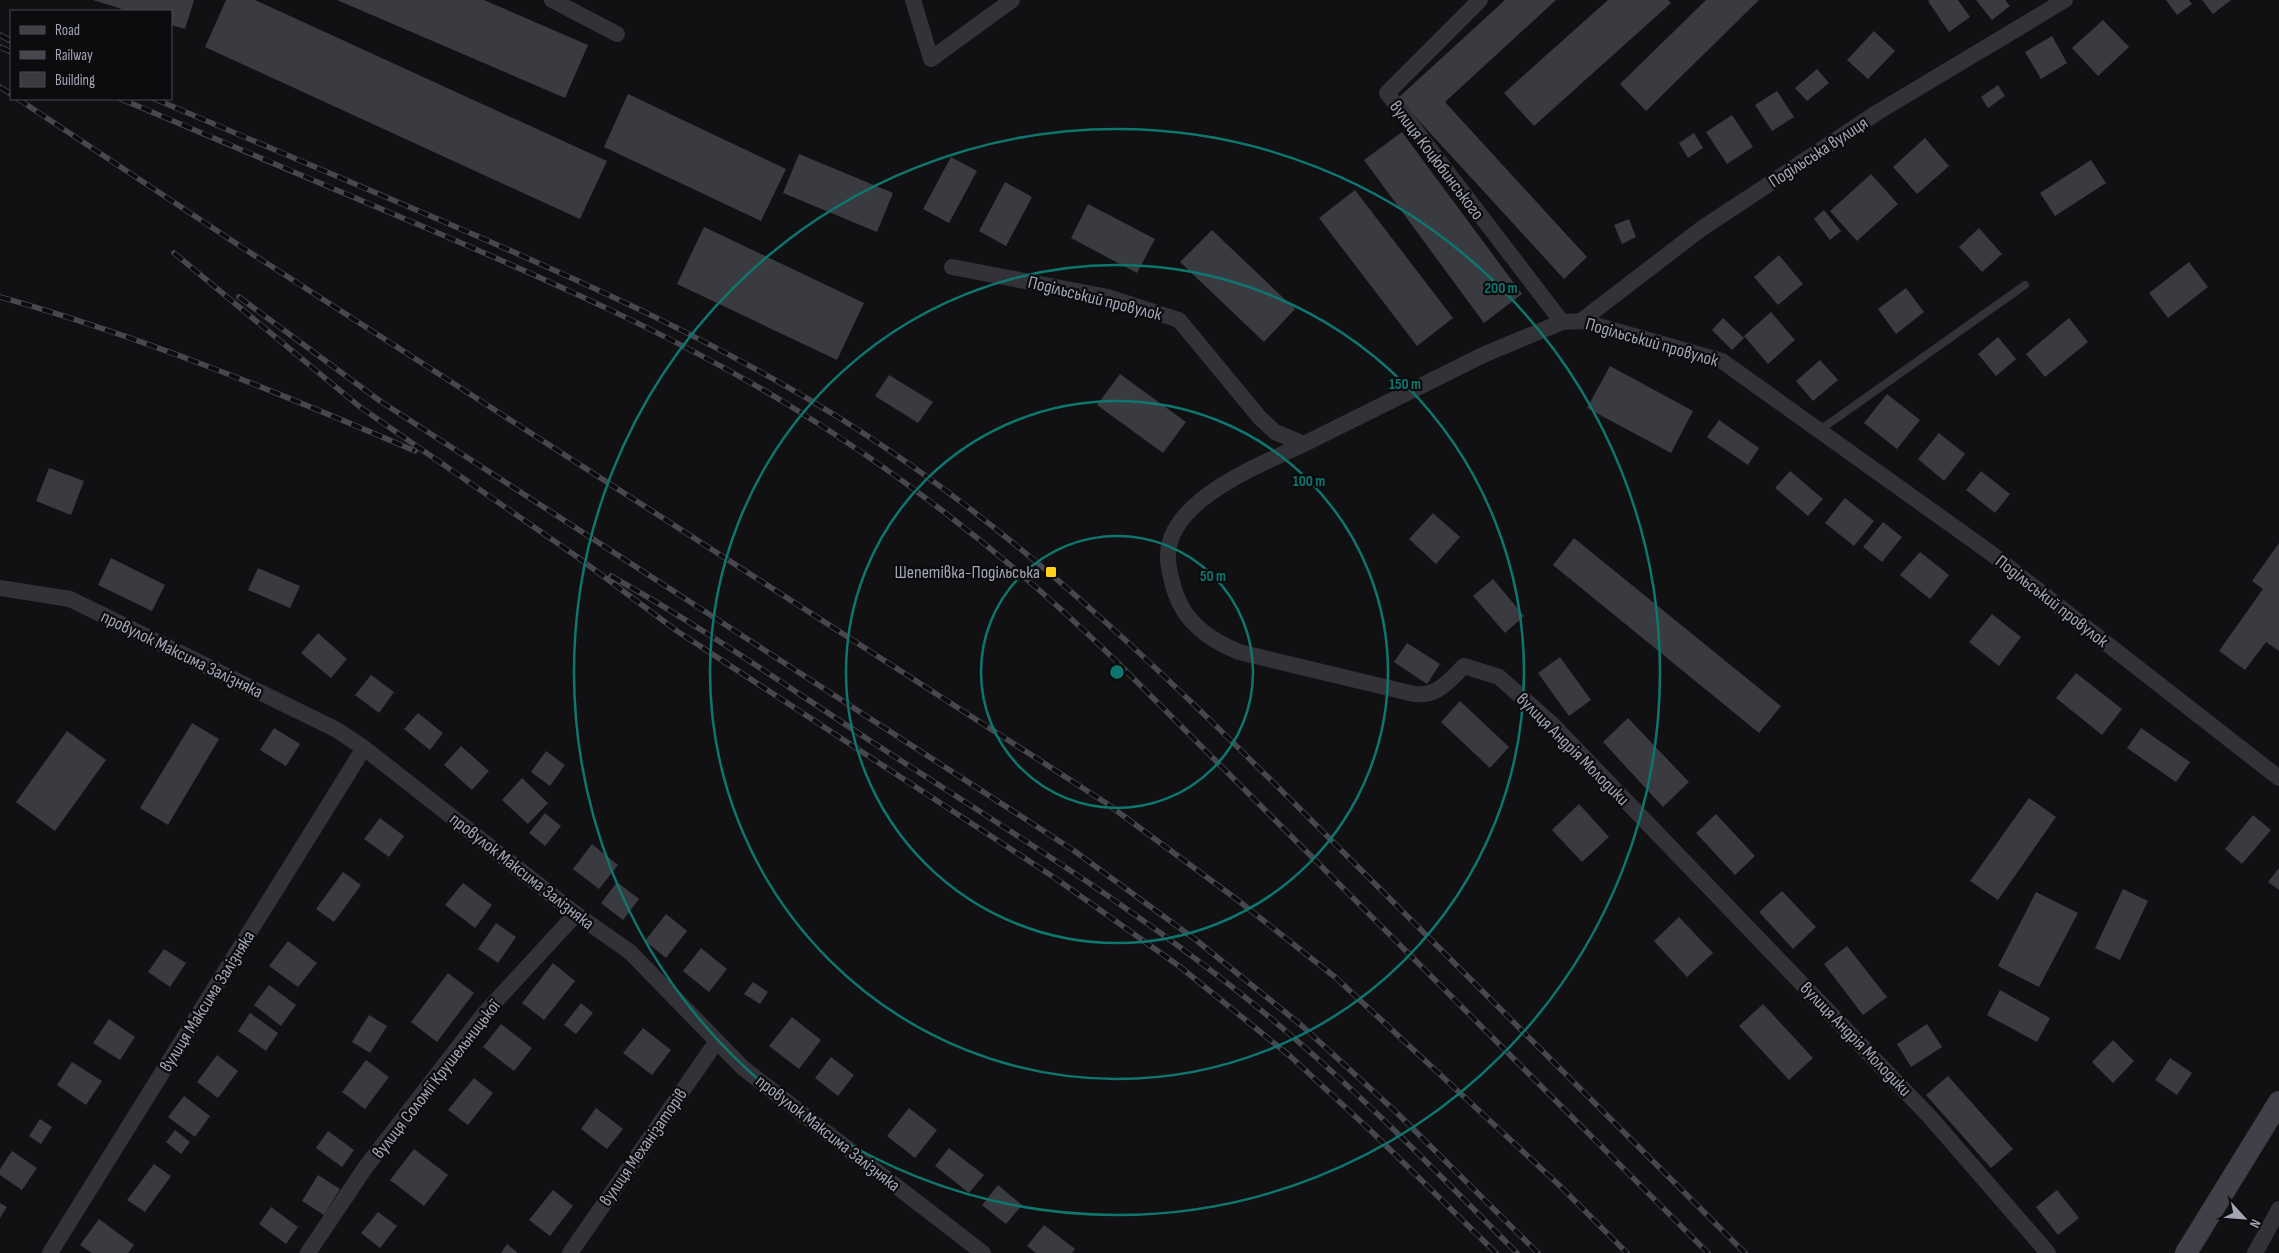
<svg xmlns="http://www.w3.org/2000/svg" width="2279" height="1253" viewBox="0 0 2279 1253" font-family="'Sofia Sans Condensed',sans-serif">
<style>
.building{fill:#3a3b41}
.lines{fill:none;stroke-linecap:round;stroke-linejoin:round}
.service{stroke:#323238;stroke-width:8}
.minor{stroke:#323238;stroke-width:16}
.secondary{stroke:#404148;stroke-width:22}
.rail-casing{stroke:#47484f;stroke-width:5.5}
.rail{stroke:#0c0c0e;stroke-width:4;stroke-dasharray:11;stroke-linecap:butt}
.ring{fill:none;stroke:#0f766e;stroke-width:2.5}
.poi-dot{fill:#ffd31d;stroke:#0c0c0e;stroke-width:2}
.labels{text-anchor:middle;stroke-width:4.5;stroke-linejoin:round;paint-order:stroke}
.street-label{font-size:18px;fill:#a1a5b5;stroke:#0c0c0e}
.poi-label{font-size:18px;fill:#a1a5b5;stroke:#0c0c0e;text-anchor:end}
.centre{fill:#0f766e;stroke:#0c0c0e;stroke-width:2.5}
.ring-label{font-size:15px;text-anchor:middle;font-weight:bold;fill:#0f766e;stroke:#0c0c0e;stroke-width:4.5;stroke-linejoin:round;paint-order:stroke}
</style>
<rect width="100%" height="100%" fill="#111113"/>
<!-- building -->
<path class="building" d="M93,0H194L185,29L171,25V11H128Z
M226,0H255L607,161L580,219L205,47Z
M337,0H484L588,45L565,98Z
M1505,0H1556L1445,102L1587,257L1564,279L1398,98Z
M1608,0H1668L1671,3L1534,126L1504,93Z
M1706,0H1759L1646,111L1620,84Z
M1930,0H1958L1970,17L1949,32L1928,1Z
M1976,0H2005L2010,6L1992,20Z
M2166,0H2189L2192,4L2177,15Z
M2202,0H2231L2213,14Z
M2103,20L2129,47L2098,76L2072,48Z
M1874,31L1895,51L1868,79L1847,60Z
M2052,36L2067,63L2041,79L2025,52Z
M1817,69L1829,83L1807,101L1795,88Z
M1998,85L2005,96L1988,108L1981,97Z
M1777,91L1794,117L1772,131L1755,105Z
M628,94L786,169L761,221L604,147Z
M1732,115L1753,147L1727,164L1706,132Z
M1402,132L1522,294L1484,323L1364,160Z
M1694,133L1703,148L1688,158L1679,143Z
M1925,138L1949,166L1917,194L1893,167Z
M799,154L893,193L877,232L783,193Z
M951,157L977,171L949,223L923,209Z
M2091,160L2106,183L2055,216L2040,193Z
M1871,174L1898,204L1857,241L1830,211Z
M1005,182L1032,197L1006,246L979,231Z
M1355,190L1453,318L1417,346L1319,218Z
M1088,204L1155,239L1137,273L1071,238Z
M1824,210L1841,231L1830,240L1814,219Z
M1629,219L1636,237L1622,244L1614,225Z
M704,227L864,303L837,360L677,284Z
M1979,228L2002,254L1982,272L1959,247Z
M1212,230L1295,309L1264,342L1180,262Z
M1779,255L1803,284L1778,305L1754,277Z
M2189,262L2208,287L2168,318L2149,293Z
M1906,288L1924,312L1896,334L1878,309Z
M1771,312L1795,340L1768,364L1744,336Z
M1723,318L1744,338L1732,350L1712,330Z
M2069,318L2088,342L2045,377L2026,354Z
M1998,337L2016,359L1996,376L1978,354Z
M1820,360L1838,380L1813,401L1796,381Z
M1610,366L1693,411L1671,453L1587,408Z
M1120,374L1186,422L1163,453L1097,405Z
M889,375L933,402L918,423L875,396Z
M1887,394L1920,420L1897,449L1864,423Z
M1719,420L1759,448L1748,465L1707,437Z
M1939,433L1965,454L1944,481L1918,459Z
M49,468L84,481L71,515L36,501Z
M1790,471L1823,499L1808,516L1775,488Z
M1981,471L2010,494L1995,513L1966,490Z
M1845,498L1874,521L1854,546L1825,523Z
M1433,513L1460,537L1436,564L1409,539Z
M1883,522L1902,537L1882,562L1863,547Z
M1574,538L1781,706L1759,733L1553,565Z
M2279,543V651L2266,642L2245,670L2219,651L2263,589L2252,581Z
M1920,552L1949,575L1930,599L1900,575Z
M111,558L165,585L152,611L98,585Z
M258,568L300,586L290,608L248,590Z
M1493,579L1524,616L1505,633L1473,596Z
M1992,614L2021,637L1999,666L1969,642Z
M318,633L347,659L331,678L301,653Z
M1407,643L1440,664L1427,684L1394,662Z
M1560,657L1591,700L1569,716L1538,673Z
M2076,673L2122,709L2102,735L2056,698Z
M371,675L394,692L379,713L355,695Z
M1460,701L1509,747L1490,768L1441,722Z
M418,713L443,733L430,750L404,729Z
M1628,718L1689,782L1663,807L1603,742Z
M192,723L219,739L168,825L140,808Z
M274,728L300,744L286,766L260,750Z
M2141,728L2190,762L2176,782L2127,748Z
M67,731L106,760L55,831L16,802Z
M461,746L489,771L472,790L444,765Z
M546,751L565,765L550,786L531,772Z
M522,778L548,803L528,824L502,800Z
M2029,798L2056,817L1998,900L1970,881Z
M1579,804L1609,837L1582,862L1552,830Z
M545,813L561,826L545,846L529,833Z
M1716,814L1755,856L1735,875L1696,833Z
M2253,815L2271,830L2242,864L2225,849Z
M380,818L404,836L389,857L364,839Z
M592,844L618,865L599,889L573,869Z
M2279,868V890L2268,882Z
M343,872L361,885L334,922L316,909Z
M617,882L639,899L623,920L601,903Z
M463,883L492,905L475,928L445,905Z
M2123,889L2148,901L2120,960L2095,948Z
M1782,891L1816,927L1793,949L1759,912Z
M2036,892L2078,913L2039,987L1998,966Z
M666,914L687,931L666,958L645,941Z
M1679,917L1713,953L1687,977L1654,941Z
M496,923L516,937L498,963L478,949Z
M288,941L317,963L298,987L269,966Z
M1847,946L1887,997L1863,1015L1824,964Z
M701,948L727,969L709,992L683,971Z
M164,949L186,963L170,987L148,972Z
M553,963L575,981L544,1020L522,1003Z
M448,973L474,993L437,1042L411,1022Z
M753,982L768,992L760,1004L744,994Z
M269,985L296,1005L281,1026L254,1005Z
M2000,990L2050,1018L2037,1042L1987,1015Z
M581,1003L593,1013L576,1034L564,1025Z
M1763,1004L1813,1058L1789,1080L1739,1026Z
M250,1013L278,1033L266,1051L238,1031Z
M369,1015L387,1026L370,1053L352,1042Z
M792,1017L821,1040L799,1069L769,1046Z
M109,1019L135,1037L120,1060L93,1043Z
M501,1024L532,1048L514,1071L483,1047Z
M1927,1024L1942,1047L1911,1067L1897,1044Z
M643,1028L671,1050L652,1075L623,1053Z
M2113,1040L2134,1061L2113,1083L2092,1062Z
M217,1055L238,1071L218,1098L197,1082Z
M831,1057L854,1075L838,1096L815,1078Z
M2170,1058L2192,1073L2177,1095L2155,1080Z
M366,1060L389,1077L365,1109L342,1092Z
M72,1062L102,1081L86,1105L57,1085Z
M1948,1076L2013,1149L1991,1168L1926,1095Z
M474,1078L493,1093L468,1125L448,1110Z
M184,1096L210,1116L195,1137L168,1117Z
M596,1108L623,1129L607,1149L581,1129Z
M909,1108L937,1130L915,1158L887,1136Z
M40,1119L52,1127L41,1144L29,1136Z
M175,1130L190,1142L181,1154L166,1142Z
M328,1131L354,1150L342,1167L316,1148Z
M949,1148L984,1175L969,1193L935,1166Z
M414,1149L448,1175L424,1206L390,1180Z
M12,1151L37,1168L22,1190L0,1175V1169Z
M154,1164L171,1176L145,1212L127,1200Z
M318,1175L340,1189L324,1215L302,1201Z
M998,1185L1022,1205L1006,1224L982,1205Z
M553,1190L573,1206L550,1236L529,1220Z
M2057,1190L2079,1218L2058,1235L2036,1207Z
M0,1203L7,1207L0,1218Z
M271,1207L298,1227L286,1244L259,1224Z
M378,1212L397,1226L380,1248L361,1233Z
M99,1219L134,1245L128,1253H92L80,1245Z
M1044,1225L1075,1249L1072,1253H1036L1027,1246Z
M507,1244L518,1253H501Z"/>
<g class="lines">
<!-- service -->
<path class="service" d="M1820,430L2025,285"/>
<!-- minor -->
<path class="minor" d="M552,0L617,34
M913,0L931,59L1012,0
M1480,0L1387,93L1562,322
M952,267L1108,297L1179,320L1260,418L1275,432L1304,444L1483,355L1562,322L1581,321L1722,361L1988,551L2279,778
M1581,321L1701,229L1878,112L2065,0
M1304,444C1261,465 1166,500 1168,558C1168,570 1172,581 1175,592C1185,623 1210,640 1239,652L1414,694C1437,697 1449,681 1464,666L1499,677L1552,724L1930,1117L2048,1253
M0,588L70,599L337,730L364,748L576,914L630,952L743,1068L983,1253
M50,1253L364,748
M308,1253L365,1168L483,1015L576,914
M570,1253L717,1041
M2255,1253L2279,1209"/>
<!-- secondary -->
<path class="secondary" d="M2186,1253L2279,1102"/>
<defs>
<path id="rail" d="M0,35L11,41
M0,47L11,52
M0,87L11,94
M18,99L243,248L1106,803L1235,898L1335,977L1558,1184L1627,1253
M121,99C222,141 323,184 424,227C548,280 671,334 787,404C905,476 1015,563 1114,659L1708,1253
M155,99C250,139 345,180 440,220C584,282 728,346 860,431C1037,545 1186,695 1334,843C1471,980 1608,1116 1745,1253
M174,253L360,407L576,556L677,631L1055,878L1179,966L1290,1056L1371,1131L1496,1253
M0,297C142,337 280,393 415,451
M239,297L380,401L1073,850L1196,940L1301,1025L1395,1111L1538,1253
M611,576C699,625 782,683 866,738C1009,831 1157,920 1287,1032C1368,1101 1442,1177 1517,1253"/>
</defs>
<!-- rail casing -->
<use href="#rail" class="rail-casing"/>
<!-- rail -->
<use href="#rail" class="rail"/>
</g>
<!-- distance rings -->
<g class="ring">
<circle cx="1117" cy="672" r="136"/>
<circle cx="1117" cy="672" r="271"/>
<circle cx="1117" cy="672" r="407"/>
<circle cx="1117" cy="672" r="543"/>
</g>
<!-- markers -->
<rect class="poi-dot" x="1045" y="566" width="12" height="12" rx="2.5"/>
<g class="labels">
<!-- street labels -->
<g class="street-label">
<text transform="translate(1818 152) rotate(-33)" y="6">Подільська вулиця</text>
<text transform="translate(1437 160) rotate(53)" y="6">вулиця Коцюбинського</text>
<text transform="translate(1095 298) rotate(14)" y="6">Подільський провулок</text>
<text transform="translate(1652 342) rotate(16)" y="6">Подільський провулок</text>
<text transform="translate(2052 601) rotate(38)" y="6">Подільський провулок</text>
<text transform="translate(182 654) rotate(26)" y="6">провулок Максима Залізняка</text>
<text transform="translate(1573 749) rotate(45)" y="6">вулиця Андрія Молодики</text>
<text transform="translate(522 871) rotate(38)" y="6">провулок Максима Залізняка</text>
<text transform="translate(207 1001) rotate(-58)" y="6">вулиця Максима Залізняка</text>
<text transform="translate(1856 1039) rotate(46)" y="6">вулиця Андрія Молодики</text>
<text transform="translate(436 1079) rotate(-52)" y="6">вулиця Соломії Крушельницької</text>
<text transform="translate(828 1133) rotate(38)" y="6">провулок Максима Залізняка</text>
<text transform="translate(643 1147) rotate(-55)" y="6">вулиця Механізаторів</text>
</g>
<!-- poi labels -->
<g class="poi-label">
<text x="1040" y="578">Шепетівка-Подільська</text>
</g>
</g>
<circle cx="1117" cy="672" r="8" class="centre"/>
<g class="ring-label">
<text x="1501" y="293">200 m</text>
<text x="1405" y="389">150 m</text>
<text x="1309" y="486">100 m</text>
<text x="1213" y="581">50 m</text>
</g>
<!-- legend -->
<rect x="10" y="10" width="162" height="90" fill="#0c0c0e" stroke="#484951"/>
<rect x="20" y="26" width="25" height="8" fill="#404148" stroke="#484951"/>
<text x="55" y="35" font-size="15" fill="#a1a5b5">Road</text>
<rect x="20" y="51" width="25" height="8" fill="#47484f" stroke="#484951"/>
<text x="55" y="60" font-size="15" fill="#a1a5b5">Railway</text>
<rect x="20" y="72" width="25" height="15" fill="#3a3b41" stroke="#484951"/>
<text x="55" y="85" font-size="15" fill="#a1a5b5">Building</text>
<!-- north arrow -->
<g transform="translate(2244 1218) rotate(116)" stroke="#0c0c0e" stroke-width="4" paint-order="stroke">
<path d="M0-4L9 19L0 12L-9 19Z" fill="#a1a5b5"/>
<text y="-8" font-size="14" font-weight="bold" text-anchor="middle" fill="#a1a5b5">N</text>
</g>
</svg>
